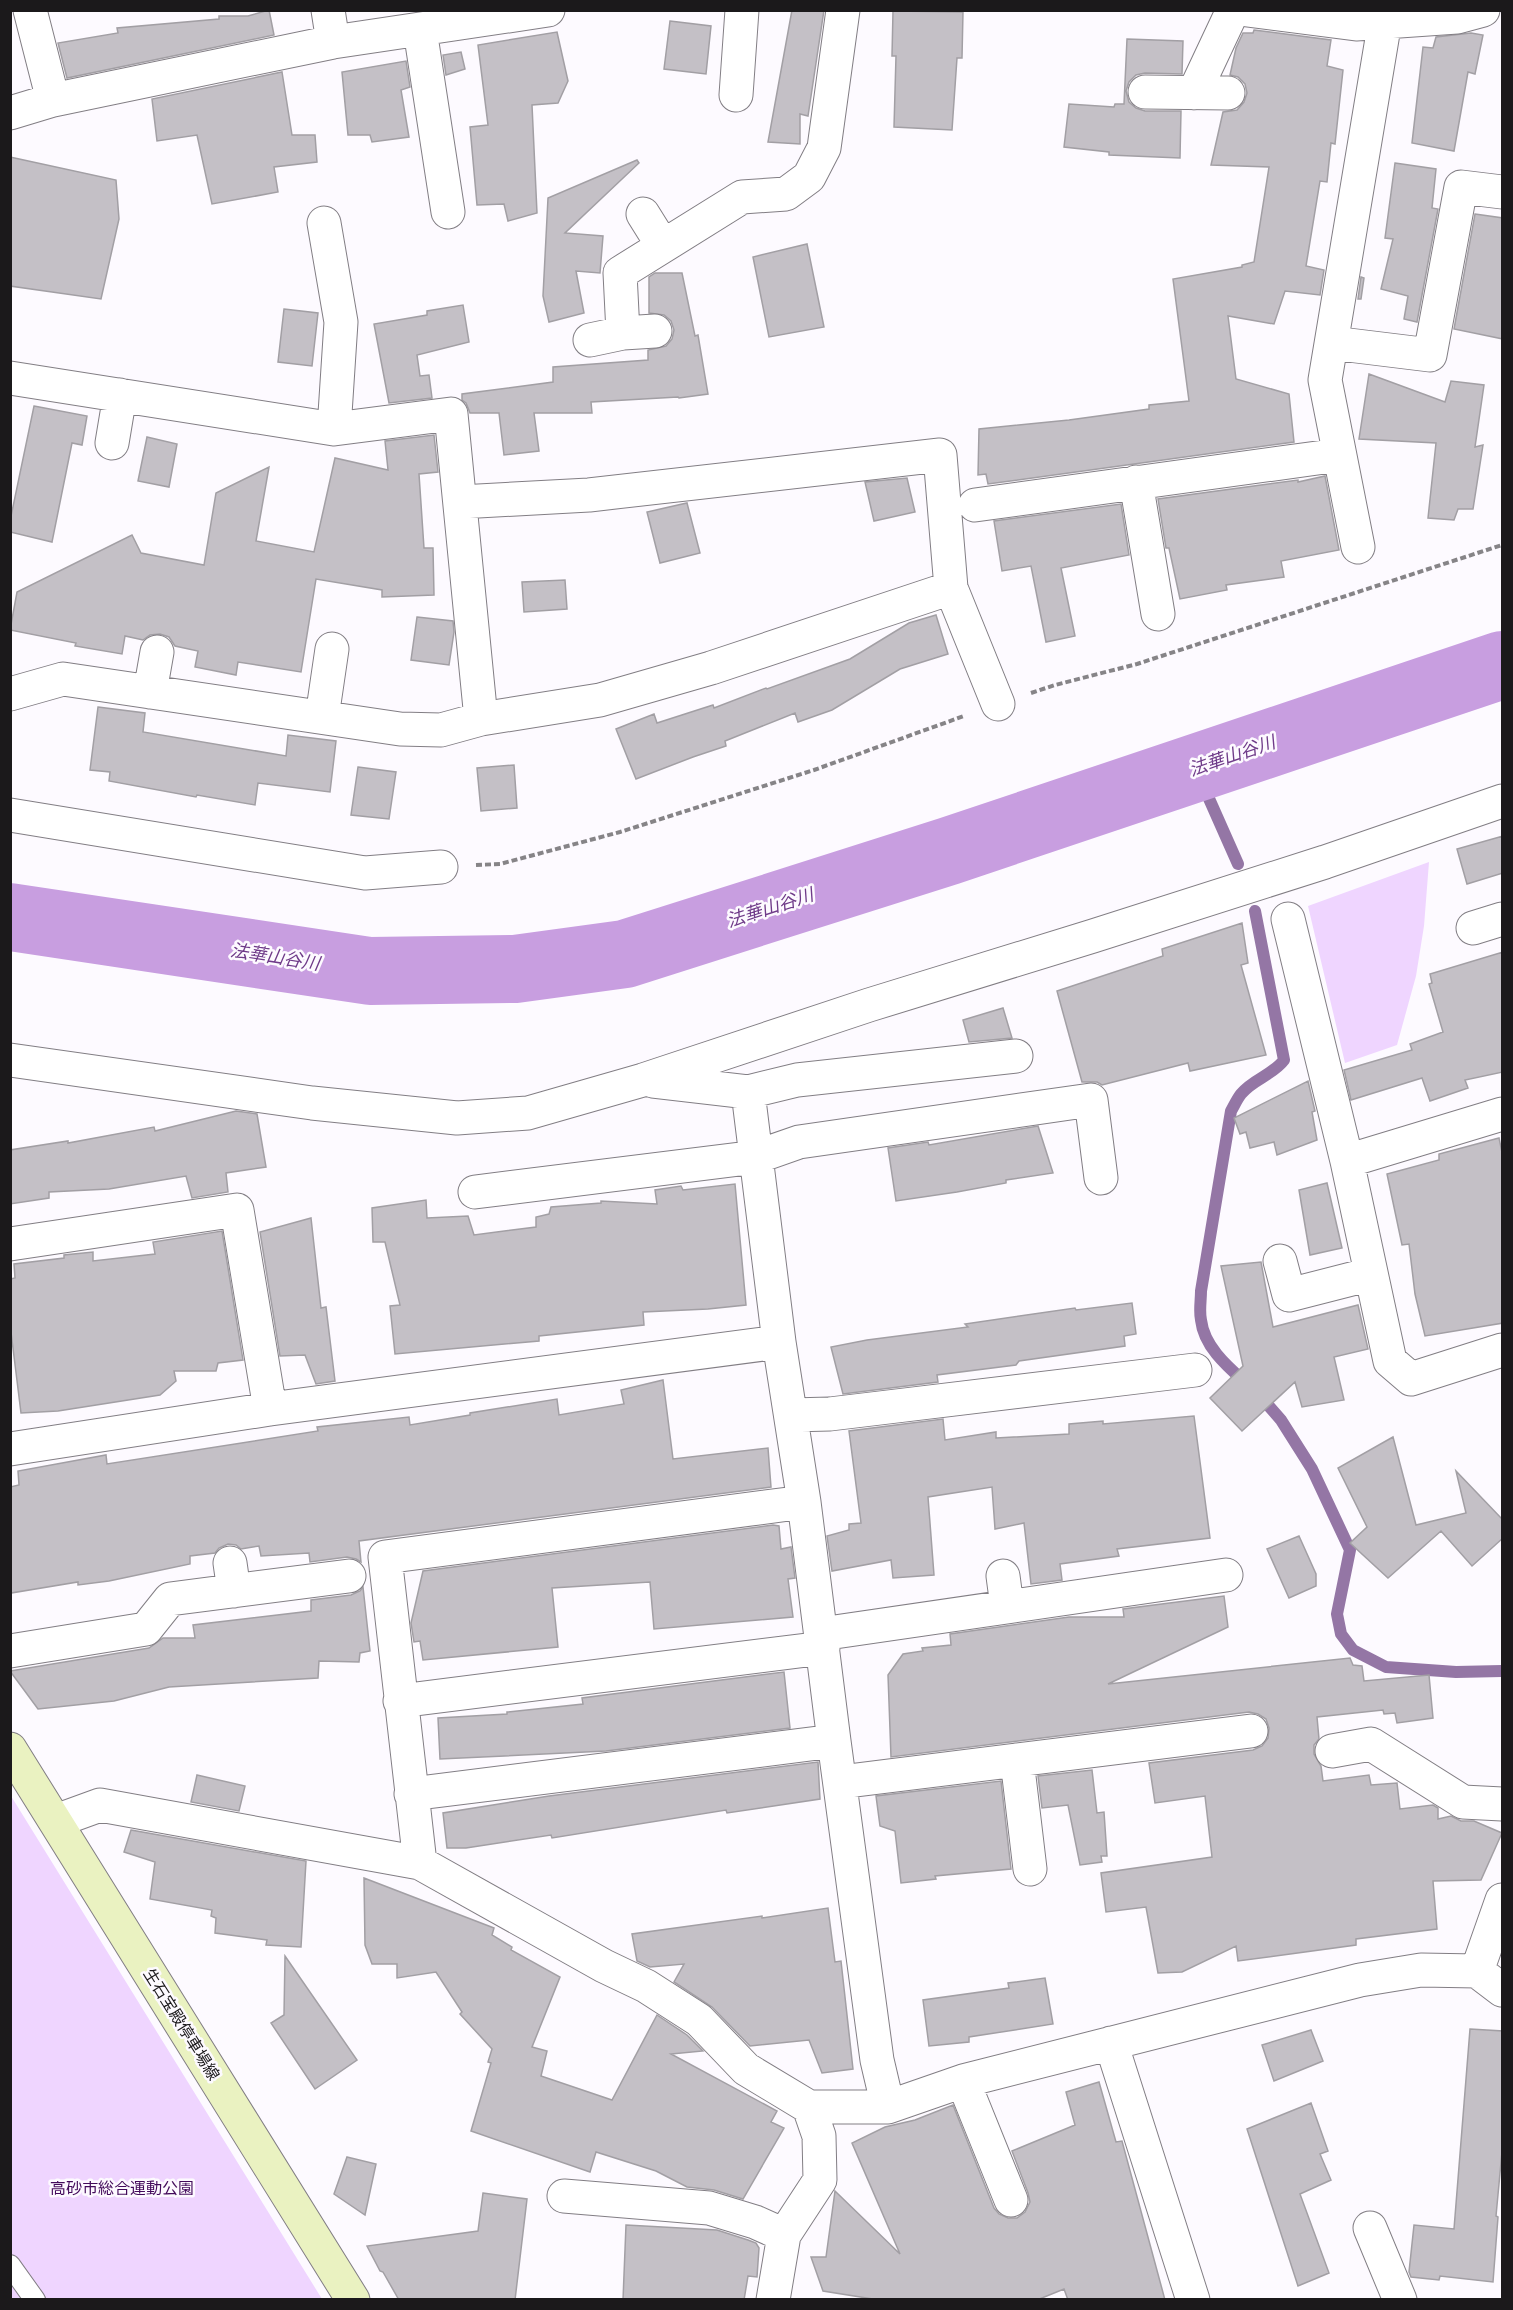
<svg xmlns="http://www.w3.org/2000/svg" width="1513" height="2310" viewBox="0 0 1513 2310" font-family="Manrope,'Noto Sans JP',sans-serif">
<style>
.green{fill:#efd5ff}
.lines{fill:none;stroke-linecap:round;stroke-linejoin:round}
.stream{stroke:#9476a5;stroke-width:12}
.river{stroke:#c89ee0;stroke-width:68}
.building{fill:#c4c0c6;stroke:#a29fa4;stroke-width:1.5}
.service-casing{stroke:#827e84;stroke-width:22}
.minor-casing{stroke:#827e84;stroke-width:35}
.secondary-casing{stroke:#827e84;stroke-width:35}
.path{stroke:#868487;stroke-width:4;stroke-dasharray:6 3;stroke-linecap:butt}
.service{stroke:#fff;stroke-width:20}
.minor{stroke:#fff;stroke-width:33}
.secondary{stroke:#eaf2c1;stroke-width:33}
.labels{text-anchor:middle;stroke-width:5;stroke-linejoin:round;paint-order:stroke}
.street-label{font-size:16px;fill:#1b191b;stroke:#fdfaff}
.park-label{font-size:16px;fill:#430b5b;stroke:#fdfaff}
.water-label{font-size:18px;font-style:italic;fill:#6f3b89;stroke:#fdfaff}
</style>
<rect width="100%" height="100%" fill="#fdfaff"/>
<!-- green -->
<path class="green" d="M1429,862L1424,926L1416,976L1397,1045L1345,1063L1308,906Z
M11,1796L322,2299H11Z"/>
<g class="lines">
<!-- stream -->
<path class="stream" d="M1195,767L1238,864
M1247,1384C1228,1367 1204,1347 1201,1320C1199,1311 1201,1301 1201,1291L1231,1111C1234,1106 1237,1099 1241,1094C1253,1079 1273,1075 1284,1060L1255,911
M1260,1396L1281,1420L1312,1469L1350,1550L1337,1614L1341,1634L1353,1650L1386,1667L1456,1672L1502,1671"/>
<!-- river -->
<path class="river" d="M10,917L370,971L515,969L625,954L949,851L1502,665"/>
</g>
<!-- building -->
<path class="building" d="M269,10L274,35L67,78L58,43L118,33L117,28L219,19V16H248Z
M792,10H824L808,116L800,114V144L768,142Z
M893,11L963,12L962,58H957L952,130L894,127L896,56H892Z
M670,21L711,26L706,74L664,69Z
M1254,30L1331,40L1327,66L1343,70L1335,144L1331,143L1327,182L1320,181L1306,266L1324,270L1320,295L1285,291L1274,324L1228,316L1236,379L1289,394L1294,442L988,484L986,474L978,475L979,429L1069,420L1149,409V405L1189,401L1173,279L1242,267V265L1254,262L1269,167L1211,165L1223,112L1237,110L1244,102L1247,93L1245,84L1238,77L1230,75L1236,48L1243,33H1253Z
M557,32L568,81L558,103L532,105L537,213L508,221L504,204L477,205L470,127L488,125L478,45Z
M1471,33L1483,35L1475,74L1468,72L1454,151L1412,143L1423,47L1433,48L1436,37Z
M1127,39L1183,41L1182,74L1145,73L1136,75L1129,82L1126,91L1129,102L1136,108L1145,111H1181L1180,158L1109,155V152L1064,147L1069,104L1114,107L1115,104H1124Z
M461,52L465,69L446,75L443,55Z
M406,61L410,87L401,90L409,137L372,142L370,135H348L342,72Z
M282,72L292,135H315L317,162L274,167L278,192L212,204L197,135L157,141L152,99Z
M10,157L116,180L119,219L101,299L10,286Z
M637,160L639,163L565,233L603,236L600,273L576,271L584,313L549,322L543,296L548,198Z
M1395,163L1436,169L1432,208L1438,209L1417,322L1404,319L1408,296L1381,289L1393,239L1385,238Z
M1475,214L1503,218V339L1454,329Z
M807,244L824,327L769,337L753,257Z
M655,273H682L695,336L698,335L708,394L679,398L678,397L591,402L592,413H534L539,451L504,455L499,413H470L466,403L462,400V394L553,382V367L648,360V350L666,346L672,339L674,330L671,321L664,315L649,313V277Z
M1361,277L1364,278L1361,299H1358Z
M463,305L469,342L417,355L420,376L429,375L432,398L389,403L374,324L427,315V311Z
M284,309L318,313L312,366L278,362Z
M1369,374L1445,402L1451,381L1484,385L1475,447L1483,445L1473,509H1458L1454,520L1428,518L1436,443L1359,439Z
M34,406L87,416L82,445L72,443L52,542L10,532V521Z
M434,435L438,472L419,474L424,548H433L434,595L382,597V590L316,579L301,672L238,662L236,675L195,667L198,651L175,646L169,637L160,634L150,635L143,640L125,636L122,654L75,646L76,643L10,630L17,592L132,535L141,553L204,565L216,493L269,467L256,541L314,552L335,458L388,470L385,441Z
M147,437L177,444L169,487L138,481Z
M1325,476L1339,550L1281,561L1284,577L1226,585L1227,590L1180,599L1169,548H1166L1158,499L1298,480V482Z
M907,478L915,512L874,521L865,482Z
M687,503L700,553L660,563L647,512Z
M1121,504L1129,555L1061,568L1075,636L1046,642L1031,566L1002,571L994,521Z
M565,580L567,609L524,612L522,582Z
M936,615L948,654L900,669L832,710L798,722L795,713L725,741L726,746L693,757L636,779L616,729L654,714L657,723L713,705L714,708L766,688L767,689L850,659L909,623Z
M417,617L453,621L454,632L449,665L411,660Z
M98,707L145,713L143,732L286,756L288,735L336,741L330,792L258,783L255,805L197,795L196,797L109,781L110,772L90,770Z
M514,765L517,808L481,811L477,768Z
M358,767L396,772L389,819L351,815Z
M1503,836V873L1467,884L1457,849Z
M1242,923L1248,963L1241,965L1266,1055L1190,1071L1188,1063L1102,1085L1097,1082H1082L1057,991L1163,956L1162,949Z
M1503,952V1072L1465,1080L1468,1088L1430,1101L1422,1078L1351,1100L1344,1070L1412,1050L1410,1044L1443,1032L1429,984L1432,983L1430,974Z
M1003,1008L1012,1038L969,1042L963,1020Z
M1308,1081L1315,1111L1312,1112L1317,1140L1277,1155L1274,1142L1250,1148L1246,1132L1240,1134L1234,1118Z
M236,1111L257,1114L266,1167L226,1173L228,1192L192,1198L186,1176L109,1189L49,1192V1198L10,1204V1150L68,1141V1143L154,1127L155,1131Z
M1038,1126L1053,1173L1006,1180V1183L957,1192L896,1201L888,1148L928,1142L929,1145Z
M1499,1138L1503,1157V1323L1425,1336L1415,1294L1409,1244L1402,1245L1387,1174L1439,1160V1154Z
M1327,1183L1342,1248L1310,1255L1299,1190Z
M735,1184L746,1305L708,1309L643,1312L644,1325L539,1336V1341L395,1354L390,1306L400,1305L385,1242H373L372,1208L426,1200L427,1218L468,1216L474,1235L536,1227V1217L549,1214L551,1207L601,1203V1201L657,1204L655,1190L681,1186L683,1190Z
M311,1218L321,1308L326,1307L335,1381L316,1384L305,1355L280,1356L260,1232Z
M222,1231L243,1360L218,1363L216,1371H174L176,1381L160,1395L58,1411L21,1413L10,1324V1279L15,1278L14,1264L64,1258V1255L93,1252V1261L155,1254L153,1242Z
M1261,1262L1273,1327L1358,1305L1368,1349L1334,1357L1344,1400L1302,1407L1295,1382L1242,1431L1210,1398L1243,1366L1221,1266Z
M1132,1303L1136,1334L1124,1336L1125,1346L1019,1361L1016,1365L937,1375L938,1382L843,1394L831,1347L867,1340L968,1327L965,1324L1075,1308L1076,1310Z
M663,1380L673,1459L768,1448L771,1487L359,1541L361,1562L356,1559L347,1557L310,1562L309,1553L261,1556L259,1546L241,1549L236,1545L228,1544L219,1548L215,1553L190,1556V1564L109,1581L78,1585V1582L11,1593L10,1487L19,1485L18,1471L106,1455L107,1464L318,1431L317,1427L409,1417L410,1425L470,1415V1413L557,1399L559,1415L624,1404L621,1390Z
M1194,1416L1210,1538L1117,1549L1119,1556L1060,1564L1062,1580L1031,1584L1024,1523L995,1529L992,1487L928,1497L934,1575L893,1578L891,1560L832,1571L827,1536L849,1530V1524L861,1523L849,1431L943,1419L945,1440L996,1432V1438L1069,1434V1424L1103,1421V1424Z
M1393,1437L1416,1525L1466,1513L1456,1471L1503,1520V1538L1472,1566L1441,1531L1388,1578L1350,1543L1367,1527L1338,1468Z
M773,1525L779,1526L781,1549L791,1547L795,1578L788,1579L793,1617L654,1629L650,1582L552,1588L558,1647L423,1660L420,1641L414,1642L411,1623L423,1571Z
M1299,1536L1316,1574V1586L1289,1598L1267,1549Z
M363,1587L370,1651L360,1653L359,1662L319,1661L318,1678L169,1687L114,1701L38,1709L10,1671L149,1648L163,1638H195L193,1625L311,1611V1600L351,1595L360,1591Z
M1224,1596L1228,1627L1108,1684L1350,1658L1353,1665L1362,1666L1364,1681L1429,1675L1433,1718L1397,1723L1395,1713L1384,1714L1383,1710L1317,1717L1319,1739L1314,1745V1754L1321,1766L1323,1781L1369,1775L1371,1785L1397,1783L1400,1809L1433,1805L1438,1808V1819L1451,1816L1461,1821H1474L1502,1833L1481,1880L1433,1881L1437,1929L1356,1939V1945L1238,1961L1236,1946L1182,1972L1158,1973L1146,1907L1106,1912L1101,1873L1212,1857L1205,1796L1155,1803L1149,1763L1253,1750L1262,1746L1268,1738L1269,1728L1266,1719L1258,1714L1249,1712L891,1757L888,1675L903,1654L923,1651L922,1648L951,1645L950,1634L1069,1617H1124L1123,1609Z
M784,1672L790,1728L606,1751L440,1759L438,1718L507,1714V1712L583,1704L582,1698Z
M818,1762L820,1799L727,1813L726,1810L552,1838L551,1835L466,1848H447L443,1813L549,1796Z
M1092,1770L1097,1813L1104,1812L1107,1856H1101L1102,1862L1080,1865L1068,1805L1042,1808L1038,1776Z
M197,1775L245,1786L239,1811L191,1802Z
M1001,1781L1011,1869L935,1876L936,1879L901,1883L895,1831L880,1826L876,1796Z
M131,1830L306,1861L301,1947L266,1945L267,1940L215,1933L216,1918L211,1916L212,1910L150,1899L155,1862L124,1852Z
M364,1878L494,1928L492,1935L512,1947L511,1950L560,1977L532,2047L547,2051L541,2076L612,2100L657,2015L687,2035L703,2051L671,2054L777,2111L771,2122L784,2128L743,2199L714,2190L687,2187L656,2171L596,2152L590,2172L471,2131L491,2063L488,2062L492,2049L460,2014L462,2012L436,1972L397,1978V1964H372L365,1945Z
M828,1908L835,1962L841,1961L853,2069L822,2073L809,2040L750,2046L712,2007L674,1982L684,1964L650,1967L637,1961L632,1934L762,1916V1918Z
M285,1956L357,2060L315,2089L271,2023L284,2015Z
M1045,1978L1053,2024L969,2037V2042L929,2046L923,2000L1009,1988L1008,1983Z
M1470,2029L1503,2031V2141L1496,2216L1498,2217L1493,2282L1440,2276L1439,2280L1411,2277L1409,2272L1414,2225L1454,2229Z
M1311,2030L1323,2061L1274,2081L1262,2045Z
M1099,2082L1116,2142L1122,2141L1165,2300H1068L1064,2289L1037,2300H879L823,2291L811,2257H826L835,2191L900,2254L852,2143L885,2127L915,2120L953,2105L994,2208L999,2214L1008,2218H1017L1025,2212L1030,2202L1028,2193L1012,2151L1075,2125L1066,2092Z
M1311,2103L1328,2151L1320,2154L1331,2180L1300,2194L1329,2273L1298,2286L1247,2129Z
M347,2157L376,2164L365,2215L334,2194Z
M483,2193L527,2199L515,2300H399L383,2272L380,2271L367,2246L478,2231Z
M626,2225L717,2230L748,2240L756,2243L759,2248L757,2277L748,2276L744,2300H623Z"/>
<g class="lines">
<defs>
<path id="service" d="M10,2265L35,2300"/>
<path id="minor" d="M30,10L53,100
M328,10L333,42
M1247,10L1356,24L1457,17L1483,10
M420,30L448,212
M1145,92L1228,93
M1194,93L1233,10
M736,95L742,10
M10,113L53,100L333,42L548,10
M643,214L663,246
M324,223L341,322L334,429
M623,333L620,273L742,197L786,194L809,177L824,148L843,10
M590,340L623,333L655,331
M1332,343L1430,355L1461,187L1502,192
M10,378L334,429L451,414L481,719
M112,443L120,395
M1136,482L1158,614
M460,502L589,495L940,455L951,588L998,704
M975,505L1339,455
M1358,547L1325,380L1385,21
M150,692L157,652
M10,694L63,679L400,729L441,730L481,719L600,700L711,668L951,588
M322,717L332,649
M10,815L365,873L441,867
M1288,919L1347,1161L1390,1361L1411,1379L1502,1350
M1473,928L1502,919
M10,1060L312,1103L457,1118L528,1113L643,1080L869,1005L1093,936L1325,862L1502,801
M653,1081L748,1092L779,1342L804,1502L834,1741L877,2060L888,2107
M748,1092L797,1080L1016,1056
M1347,1161L1502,1114
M475,1192L756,1157L799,1142L1091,1100L1101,1178
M10,1244L237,1210L270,1409
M1280,1261L1289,1295L1371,1274
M791,1415L830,1414L1195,1370
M10,1449L270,1409L779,1342
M230,1563L234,1591
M1003,1576L1007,1606
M821,1634L1226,1575
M10,1651L146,1629L170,1599L349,1576
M400,1701L823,1648
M1332,1751L1371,1744L1463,1802L1502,1804
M1017,1760L1030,1869
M840,1782L1251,1731
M411,1794L834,1741
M56,1821L100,1805L420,1863L604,1966L646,1986L699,2020L746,2069L809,2107H888L963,2081L1360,1980L1421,1970L1477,1971L1502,1990
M420,1863L385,1557L804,1502
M1477,1971L1502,1900
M1111,2043L1193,2300
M963,2081L1011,2200
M564,2196L709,2208L755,2222L784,2235
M1370,2228L1400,2300
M773,2300L784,2235L820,2180L819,2136L809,2107"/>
<path id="secondary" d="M10,1749L353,2300"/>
</defs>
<!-- service casing -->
<use href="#service" class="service-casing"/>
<!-- minor casing -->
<use href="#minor" class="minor-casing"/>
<!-- secondary casing -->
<use href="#secondary" class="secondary-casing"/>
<!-- path -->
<path class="path" d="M1031,693L1055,685L1137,664L1502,545
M476,865L500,864L620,832L814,770L964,716"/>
<!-- service -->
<use href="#service" class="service"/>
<!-- minor -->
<use href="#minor" class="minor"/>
<!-- secondary -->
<use href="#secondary" class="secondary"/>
</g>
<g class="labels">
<!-- street labels -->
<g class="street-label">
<text transform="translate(182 2024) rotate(58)" y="6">生石宝殿停車場線</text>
</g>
<!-- park labels -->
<g class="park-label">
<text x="122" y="2194">高砂市総合運動公園</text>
</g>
<!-- water labels -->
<g class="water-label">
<text transform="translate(1232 756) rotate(-19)" y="6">法華山谷川</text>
<text transform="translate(770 908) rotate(-18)" y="6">法華山谷川</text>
<text transform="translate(275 957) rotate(9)" y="6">法華山谷川</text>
</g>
</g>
<!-- border -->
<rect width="1513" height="2310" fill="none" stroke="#1b191b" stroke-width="24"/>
</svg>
